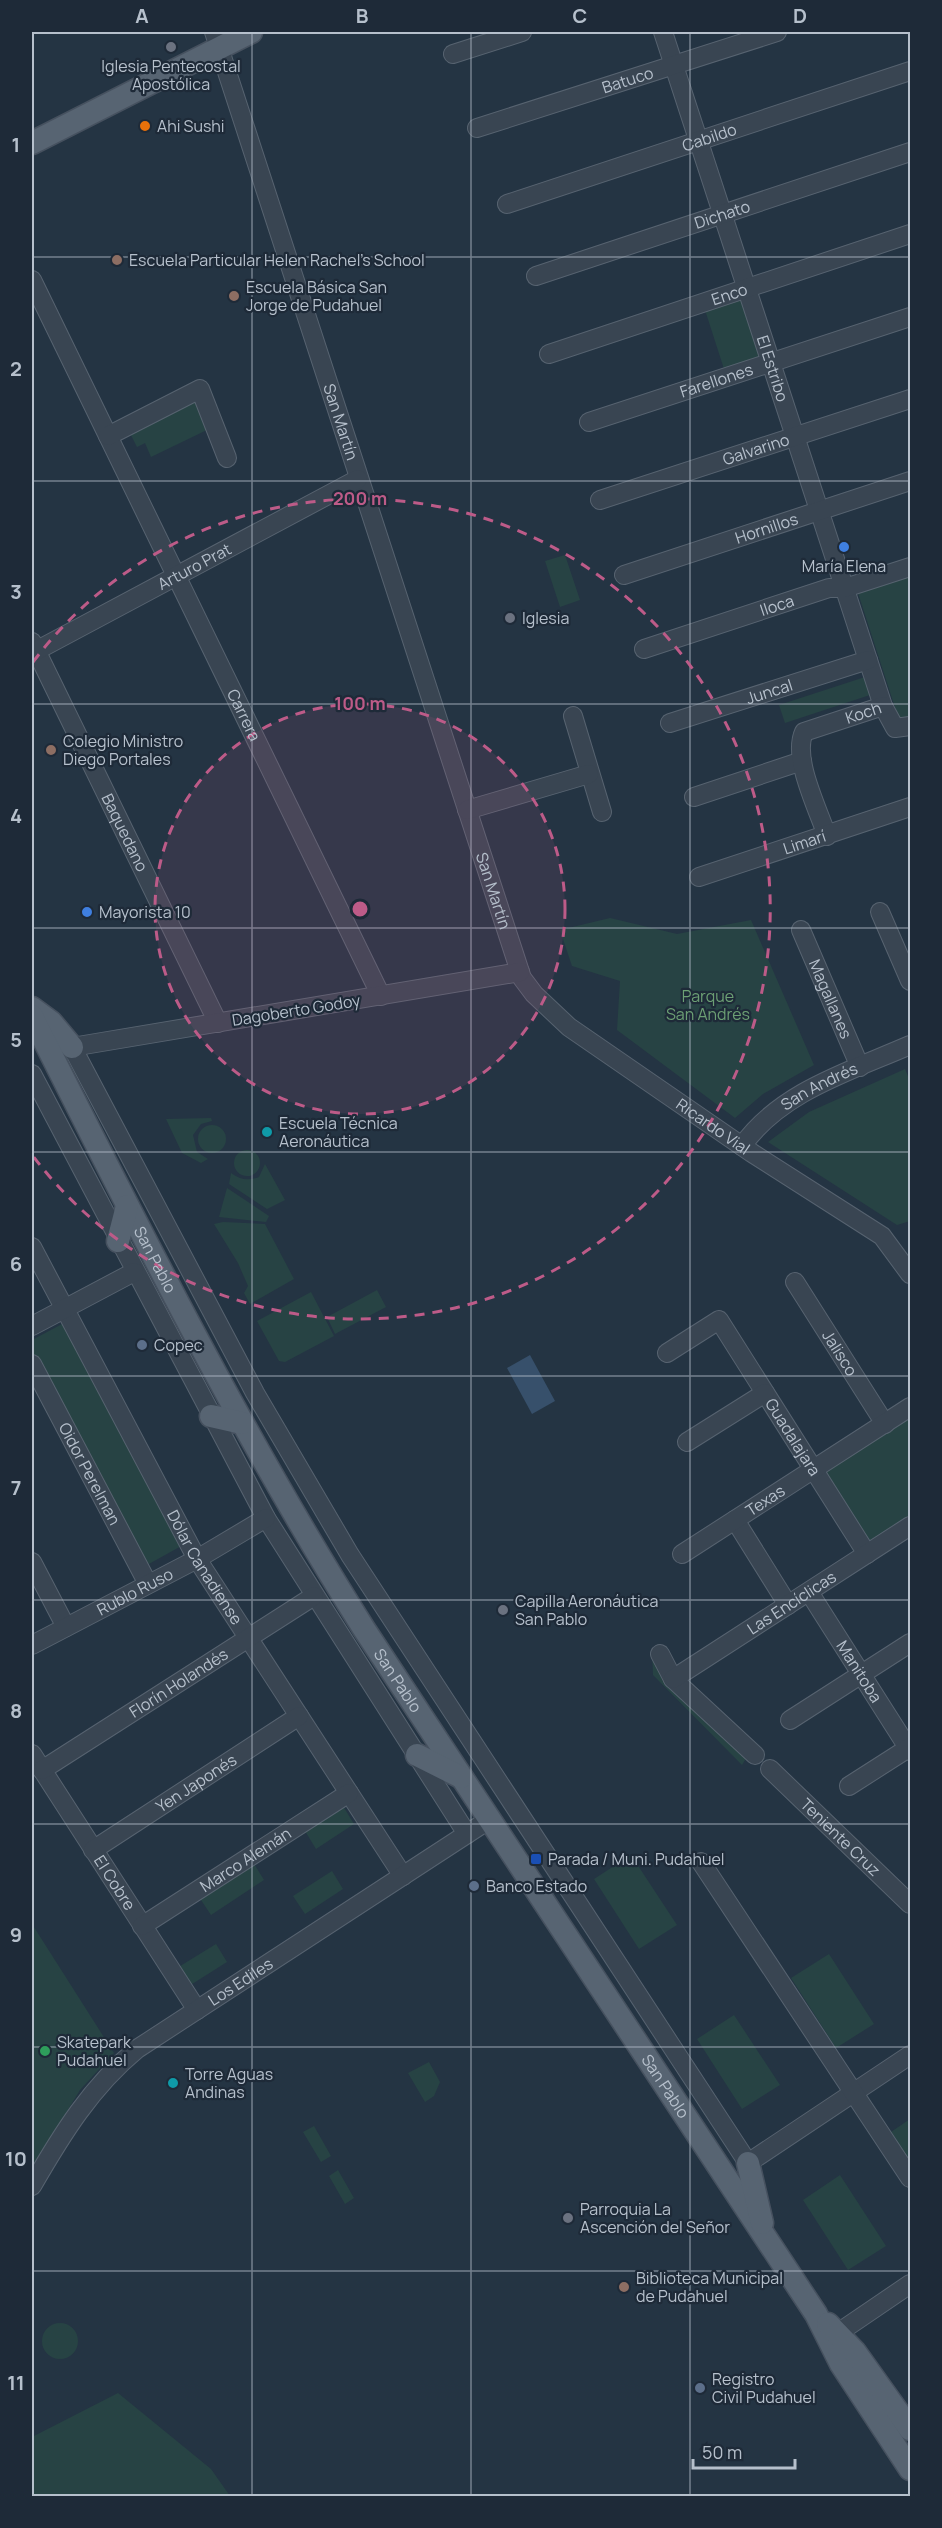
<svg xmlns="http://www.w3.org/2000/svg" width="942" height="2528" viewBox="0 0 942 2528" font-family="Manrope,sans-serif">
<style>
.green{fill:#274344}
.water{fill:#37506b}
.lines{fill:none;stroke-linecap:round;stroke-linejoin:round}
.minor-casing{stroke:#576370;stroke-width:20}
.major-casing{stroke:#46515f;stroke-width:25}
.minor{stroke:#394552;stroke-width:18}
.major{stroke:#576472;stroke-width:22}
.grid{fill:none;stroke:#b6c0cc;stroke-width:1.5;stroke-opacity:0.55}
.ring{fill:none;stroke:#bd5b88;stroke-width:3;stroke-dasharray:10 8}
.worship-dot{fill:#6b7280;stroke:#1e2a38;stroke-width:2}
.food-dot{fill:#e8710a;stroke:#1e2a38;stroke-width:2}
.education-dot{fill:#8d6e63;stroke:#1e2a38;stroke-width:2}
.shop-dot{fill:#3f7fe0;stroke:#1e2a38;stroke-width:2}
.culture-dot{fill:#0f9aa8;stroke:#1e2a38;stroke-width:2}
.service-dot{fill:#5c6f8a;stroke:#1e2a38;stroke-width:2}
.transit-dot{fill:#1a4fb4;stroke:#1e2a38;stroke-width:2}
.leisure-dot{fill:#2e9e5b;stroke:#1e2a38;stroke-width:2}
.labels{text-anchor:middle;stroke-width:4.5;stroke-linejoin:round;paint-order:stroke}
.poi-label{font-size:16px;fill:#b6c0cc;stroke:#1e2a38;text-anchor:start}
.street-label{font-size:16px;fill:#b6c0cc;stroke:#1e2a38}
.park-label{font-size:16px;fill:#6c9f74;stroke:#1e2a38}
.centre{fill:#bd5b88;stroke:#1e2a38;stroke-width:3}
.ring-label{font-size:18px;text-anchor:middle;font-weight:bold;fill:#bd5b88;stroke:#1e2a38;stroke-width:4.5;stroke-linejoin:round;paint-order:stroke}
.neatline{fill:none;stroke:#b6c0cc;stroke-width:2}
.grid-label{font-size:20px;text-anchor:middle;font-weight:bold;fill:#b6c0cc}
</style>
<rect width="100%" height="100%" fill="#243443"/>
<!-- green -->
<path class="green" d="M741,298L761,357L724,369L705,310Z
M195,399L209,429L151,457L145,443L137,447L129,431Z
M565,555L580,600L560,607L545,561Z
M910,577V719L900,723L858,593Z
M865,677L870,695L785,723L779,705Z
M610,918L677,934L751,920L814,1065L763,1094L735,1118L617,1030L620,981L572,966L560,930Z
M905,1069L910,1081V1221L897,1225L768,1142L809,1112Z
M211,1118L212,1121L201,1124L193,1135L197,1152L208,1159L201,1163L182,1153L166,1119Z
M198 1139a14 14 0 1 1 28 0a14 14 0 1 1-28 0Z
M234 1163a13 13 0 1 1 26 0a13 13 0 1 1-26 0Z
M265,1164L285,1200L267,1209L229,1184L231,1173C240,1180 249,1181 259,1177Z
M227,1188L269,1216L266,1222L219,1217Z
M223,1222L265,1224L294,1279L250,1304L244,1293L248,1286L238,1263L214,1224Z
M377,1290L386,1307L335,1334L327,1317Z
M311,1292L334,1336L285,1362L279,1361L257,1321Z
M64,1323L185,1544L147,1565L32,1353V1340Z
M910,1412V1515L866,1544L822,1471Z
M652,1651L672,1678L748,1755L742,1765L653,1675Z
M343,1806L354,1824L316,1849L305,1831Z
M631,1855L677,1925L639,1949L594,1879Z
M253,1862L264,1880L211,1915L199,1897Z
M332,1871L343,1889L305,1914L293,1896Z
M32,1924L114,2053L80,2090L32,2169Z
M216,1944L227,1962L189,1986L177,1968Z
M829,1954L874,2024L836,2048L791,1978Z
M734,2015L780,2085L742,2109L697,2039Z
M429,2062L440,2082L434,2096L425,2102L408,2073Z
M910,2119V2169L888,2134Z
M314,2126L331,2156L321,2162L303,2132Z
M338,2170L354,2198L345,2204L329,2176Z
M840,2175L886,2246L848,2270L803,2200Z
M42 2341a18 18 0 1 1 36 0a18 18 0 1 1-36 0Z
M118,2393L211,2469L230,2496H32V2437Z"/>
<!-- water -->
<path class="water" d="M530,1355L555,1401L532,1414L507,1368Z"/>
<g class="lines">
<defs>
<g id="minor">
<path id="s1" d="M214,32L522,978L534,994L569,1027L752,1153L882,1236L910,1274"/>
<path id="s2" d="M663,32L883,706L895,728L910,726"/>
<path d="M453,54L522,32"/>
<path id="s3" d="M477,128L777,32"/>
<path id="s4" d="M507,204L910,71"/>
<path id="s5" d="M536,276L910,152"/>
<path id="s6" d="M32,280L381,996"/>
<path id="s7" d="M549,354L910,234"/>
<path id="s8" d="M589,422L910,317"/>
<path d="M108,436L200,389L227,458"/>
<path id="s9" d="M600,500L910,399"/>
<path id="s10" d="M624,575L910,481"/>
<path id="s11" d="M32,642L218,1023"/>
<path id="s12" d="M644,649L829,588H845L910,567"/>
<path id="s13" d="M32,653L358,479"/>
<path d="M573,716L602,812"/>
<path id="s14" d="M670,723L868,660"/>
<path d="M694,797L802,761"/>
<path d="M467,810L589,774"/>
<path id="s15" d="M827,836C818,809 792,758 804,732L883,706"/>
<path id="s16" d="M699,877L910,807"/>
<path d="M880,912L910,981"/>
<path id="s17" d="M801,930L860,1067"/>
<path d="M520,972L72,1047L255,1393L350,1555L748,2163L910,2055"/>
<path d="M32,1074L266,1518L467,1834"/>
<path id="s18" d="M742,1146C781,1091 851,1071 910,1045"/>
<path id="s19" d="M32,1247L197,1559L403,1876"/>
<path id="s20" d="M795,1282L885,1424"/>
<path d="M32,1326L134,1272"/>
<path id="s21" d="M667,1353L719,1320L867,1554"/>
<path id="s22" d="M32,1364L148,1584"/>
<path d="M687,1442L765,1393"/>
<path d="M735,1520L788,1605"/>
<path id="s23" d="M682,1554L910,1407"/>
<path d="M32,1562L66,1627"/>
<path id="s24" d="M809,1592L910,1751"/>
<path id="s25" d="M32,1645L197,1559L266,1518"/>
<path d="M660,1654L673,1679L755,1755"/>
<path id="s26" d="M673,1679L910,1526"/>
<path d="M790,1720L910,1643"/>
<path id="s27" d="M32,1754L197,2010"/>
<path id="s28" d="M770,1769L910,1904"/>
<path id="s29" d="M42,1770L314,1596"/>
<path d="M849,1786L910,1747"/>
<path id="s30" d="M93,1850L299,1716"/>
<path d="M701,1862L910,2178"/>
<path id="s31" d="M142,1926L349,1793"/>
<path id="s32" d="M32,2186C62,2134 91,2087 137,2049L490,1819"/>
<path d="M838,2333L910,2284"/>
</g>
<g id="major">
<path d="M32,143L251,32"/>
<path d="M32,1008L51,1022L72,1047"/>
<path id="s33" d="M32,1016C136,1224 240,1432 364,1629L816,2314L841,2364L910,2469"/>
<path d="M118,1241L127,1206"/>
<path d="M211,1416L242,1423"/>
<path d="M417,1755L461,1777"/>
<path d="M748,2163L762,2223"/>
<path d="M828,2324L855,2352L910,2429"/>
</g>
</defs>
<!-- minor casing -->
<use href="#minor" class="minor-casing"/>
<!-- major casing -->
<use href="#major" class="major-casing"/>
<!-- minor -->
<use href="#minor" class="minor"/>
<!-- major -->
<use href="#major" class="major"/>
</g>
<!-- grid -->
<path class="grid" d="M252,32V2496M471,32V2496M690,32V2496M32,257H910M32,481H910M32,704H910M32,928H910M32,1152H910M32,1376H910M32,1600H910M32,1824H910M32,2047H910M32,2271H910"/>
<!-- distance rings -->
<circle cx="360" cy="909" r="205" fill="#bd5b88" fill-opacity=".12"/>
<g class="ring">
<circle cx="360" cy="909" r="205"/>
<path d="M33 662A410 410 0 1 1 33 1156"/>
</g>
<!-- markers -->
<g class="worship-dot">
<circle cx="171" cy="47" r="6"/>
<circle cx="510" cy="618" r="6"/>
<circle cx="503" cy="1610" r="6"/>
<circle cx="568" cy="2218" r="6"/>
</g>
<circle class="food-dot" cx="145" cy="126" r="6"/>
<g class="education-dot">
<circle cx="117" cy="260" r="6"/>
<circle cx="234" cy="296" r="6"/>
<circle cx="51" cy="750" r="6"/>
<circle cx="624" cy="2287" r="6"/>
</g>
<g class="shop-dot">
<circle cx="844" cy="547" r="6"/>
<circle cx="87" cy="912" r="6"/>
</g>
<g class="culture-dot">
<circle cx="267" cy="1132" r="6"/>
<circle cx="173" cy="2083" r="6"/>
</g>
<g class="service-dot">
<circle cx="142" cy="1345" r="6"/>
<circle cx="474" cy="1886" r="6"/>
<circle cx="700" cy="2388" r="6"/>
</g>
<rect class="transit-dot" x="530" y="1853" width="12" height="12" rx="3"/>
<circle class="leisure-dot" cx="45" cy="2051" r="6"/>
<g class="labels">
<!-- poi labels -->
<g class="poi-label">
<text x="171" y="72" text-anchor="middle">Iglesia Pentecostal<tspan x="171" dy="18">Apostólica</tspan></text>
<text x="157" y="132">Ahi Sushi</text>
<text x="129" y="266">Escuela Particular Helen Rachel's School</text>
<text x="246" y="293">Escuela Básica San<tspan x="246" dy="18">Jorge de Pudahuel</tspan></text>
<text x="844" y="572" text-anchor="middle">María Elena</text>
<text x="522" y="624">Iglesia</text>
<text x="63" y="747">Colegio Ministro<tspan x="63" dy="18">Diego Portales</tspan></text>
<text x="99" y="918">Mayorista 10</text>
<text x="279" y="1129">Escuela Técnica<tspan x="279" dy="18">Aeronáutica</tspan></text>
<text x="154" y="1351">Copec</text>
<text x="515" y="1607">Capilla Aeronáutica<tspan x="515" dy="18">San Pablo</tspan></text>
<text x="548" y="1865">Parada / Muni. Pudahuel</text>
<text x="486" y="1892">Banco Estado</text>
<text x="57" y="2048">Skatepark<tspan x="57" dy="18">Pudahuel</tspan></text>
<text x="185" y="2080">Torre Aguas<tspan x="185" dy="18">Andinas</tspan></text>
<text x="580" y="2215">Parroquia La<tspan x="580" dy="18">Ascención del Señor</tspan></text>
<text x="636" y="2284">Biblioteca Municipal<tspan x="636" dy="18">de Pudahuel</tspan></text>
<text x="712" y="2385">Registro<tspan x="712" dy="18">Civil Pudahuel</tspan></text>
</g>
<!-- street labels -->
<g class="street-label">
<text dy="6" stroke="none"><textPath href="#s3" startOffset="158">Batuco</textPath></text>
<text dy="6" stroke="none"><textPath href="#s4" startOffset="213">Cabildo</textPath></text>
<text dy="6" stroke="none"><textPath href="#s5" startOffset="196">Dichato</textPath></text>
<text dy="6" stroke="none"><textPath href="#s7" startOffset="190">Enco</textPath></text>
<text dy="6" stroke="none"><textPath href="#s2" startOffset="354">El Estribo</textPath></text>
<text dy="6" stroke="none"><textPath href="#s8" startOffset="134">Farellones</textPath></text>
<text dy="6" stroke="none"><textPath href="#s1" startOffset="410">San Martín</textPath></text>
<text dy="6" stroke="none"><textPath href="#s9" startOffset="164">Galvarino</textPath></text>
<text dy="6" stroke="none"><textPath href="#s10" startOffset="150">Hornillos</textPath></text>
<text dy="6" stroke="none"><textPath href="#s13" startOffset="184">Arturo Prat</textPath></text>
<text dy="6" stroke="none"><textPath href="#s12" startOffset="140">Iloca</textPath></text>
<text dy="6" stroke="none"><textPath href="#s14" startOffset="104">Juncal</textPath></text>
<text dy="6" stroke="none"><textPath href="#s6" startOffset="484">Carrera</textPath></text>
<text dy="6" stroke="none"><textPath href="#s15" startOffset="171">Koch</textPath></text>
<text dy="6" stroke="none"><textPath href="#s11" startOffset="212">Baquedano</textPath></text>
<text dy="6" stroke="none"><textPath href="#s16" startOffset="111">Limarí</textPath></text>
<text dy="6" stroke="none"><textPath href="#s1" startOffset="903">San Martín</textPath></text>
<text dy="6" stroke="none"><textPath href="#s17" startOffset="75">Magallanes</textPath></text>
<text transform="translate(296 1010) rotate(-9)" y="6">Dagoberto Godoy</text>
<text dy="6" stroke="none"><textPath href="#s18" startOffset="99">San Andrés</textPath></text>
<text dy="6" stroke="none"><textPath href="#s1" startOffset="1238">Ricardo Vial</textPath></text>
<text dy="6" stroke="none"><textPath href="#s33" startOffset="273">San Pablo</textPath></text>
<text dy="6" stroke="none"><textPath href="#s20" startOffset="84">Jalisco</textPath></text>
<text dy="6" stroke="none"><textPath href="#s21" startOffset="200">Guadalajara</textPath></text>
<text dy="6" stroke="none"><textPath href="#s22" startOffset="124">Oidor Perelman</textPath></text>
<text dy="6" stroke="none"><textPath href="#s23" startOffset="99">Texas</textPath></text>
<text dy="6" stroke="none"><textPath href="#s19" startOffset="364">Dólar Canadiense</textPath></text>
<text dy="6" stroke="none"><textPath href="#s25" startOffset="116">Rublo Ruso</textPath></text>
<text dy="6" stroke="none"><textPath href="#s26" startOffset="141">Las Encíclicas</textPath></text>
<text dy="6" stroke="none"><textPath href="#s24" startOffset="94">Manitoba</textPath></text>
<text dy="6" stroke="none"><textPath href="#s33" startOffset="759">San Pablo</textPath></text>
<text dy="6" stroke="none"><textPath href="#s29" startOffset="162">Florín Holandés</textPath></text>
<text dy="6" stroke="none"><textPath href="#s30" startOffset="123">Yen Japonés</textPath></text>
<text dy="6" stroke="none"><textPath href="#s28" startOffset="98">Teniente Cruz</textPath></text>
<text dy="6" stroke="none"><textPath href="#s31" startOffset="123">Marco Alemán</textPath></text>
<text dy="6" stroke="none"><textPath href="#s27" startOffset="153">El Cobre</textPath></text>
<text dy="6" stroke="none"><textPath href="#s32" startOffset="297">Los Ediles</textPath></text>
<text dy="6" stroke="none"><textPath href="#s33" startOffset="1245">San Pablo</textPath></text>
</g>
<!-- park labels -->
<g class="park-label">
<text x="708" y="1002">Parque<tspan x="708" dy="18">San Andrés</tspan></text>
</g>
</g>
<circle cx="360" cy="909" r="9" class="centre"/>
<g class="ring-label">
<text x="360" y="505">200 m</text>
<text x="360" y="710">100 m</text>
</g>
<!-- border -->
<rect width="942" height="2528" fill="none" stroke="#1e2a38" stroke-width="66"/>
<!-- scale -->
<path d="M693 2459v9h102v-9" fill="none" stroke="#b6c0cc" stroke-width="3"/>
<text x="702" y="2459" font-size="18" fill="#b6c0cc" stroke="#1e2a38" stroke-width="4.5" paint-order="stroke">50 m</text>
<rect x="33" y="33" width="876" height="2462" class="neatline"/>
<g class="grid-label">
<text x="142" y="23">A</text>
<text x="362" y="23">B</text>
<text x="580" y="23">C</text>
<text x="800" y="23">D</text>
<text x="16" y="152">1</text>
<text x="16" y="376">2</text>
<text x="16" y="599">3</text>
<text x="16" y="823">4</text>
<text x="16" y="1047">5</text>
<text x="16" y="1271">6</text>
<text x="16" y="1495">7</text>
<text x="16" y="1718">8</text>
<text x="16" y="1942">9</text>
<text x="16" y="2166">10</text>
<text x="16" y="2390">11</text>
</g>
</svg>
